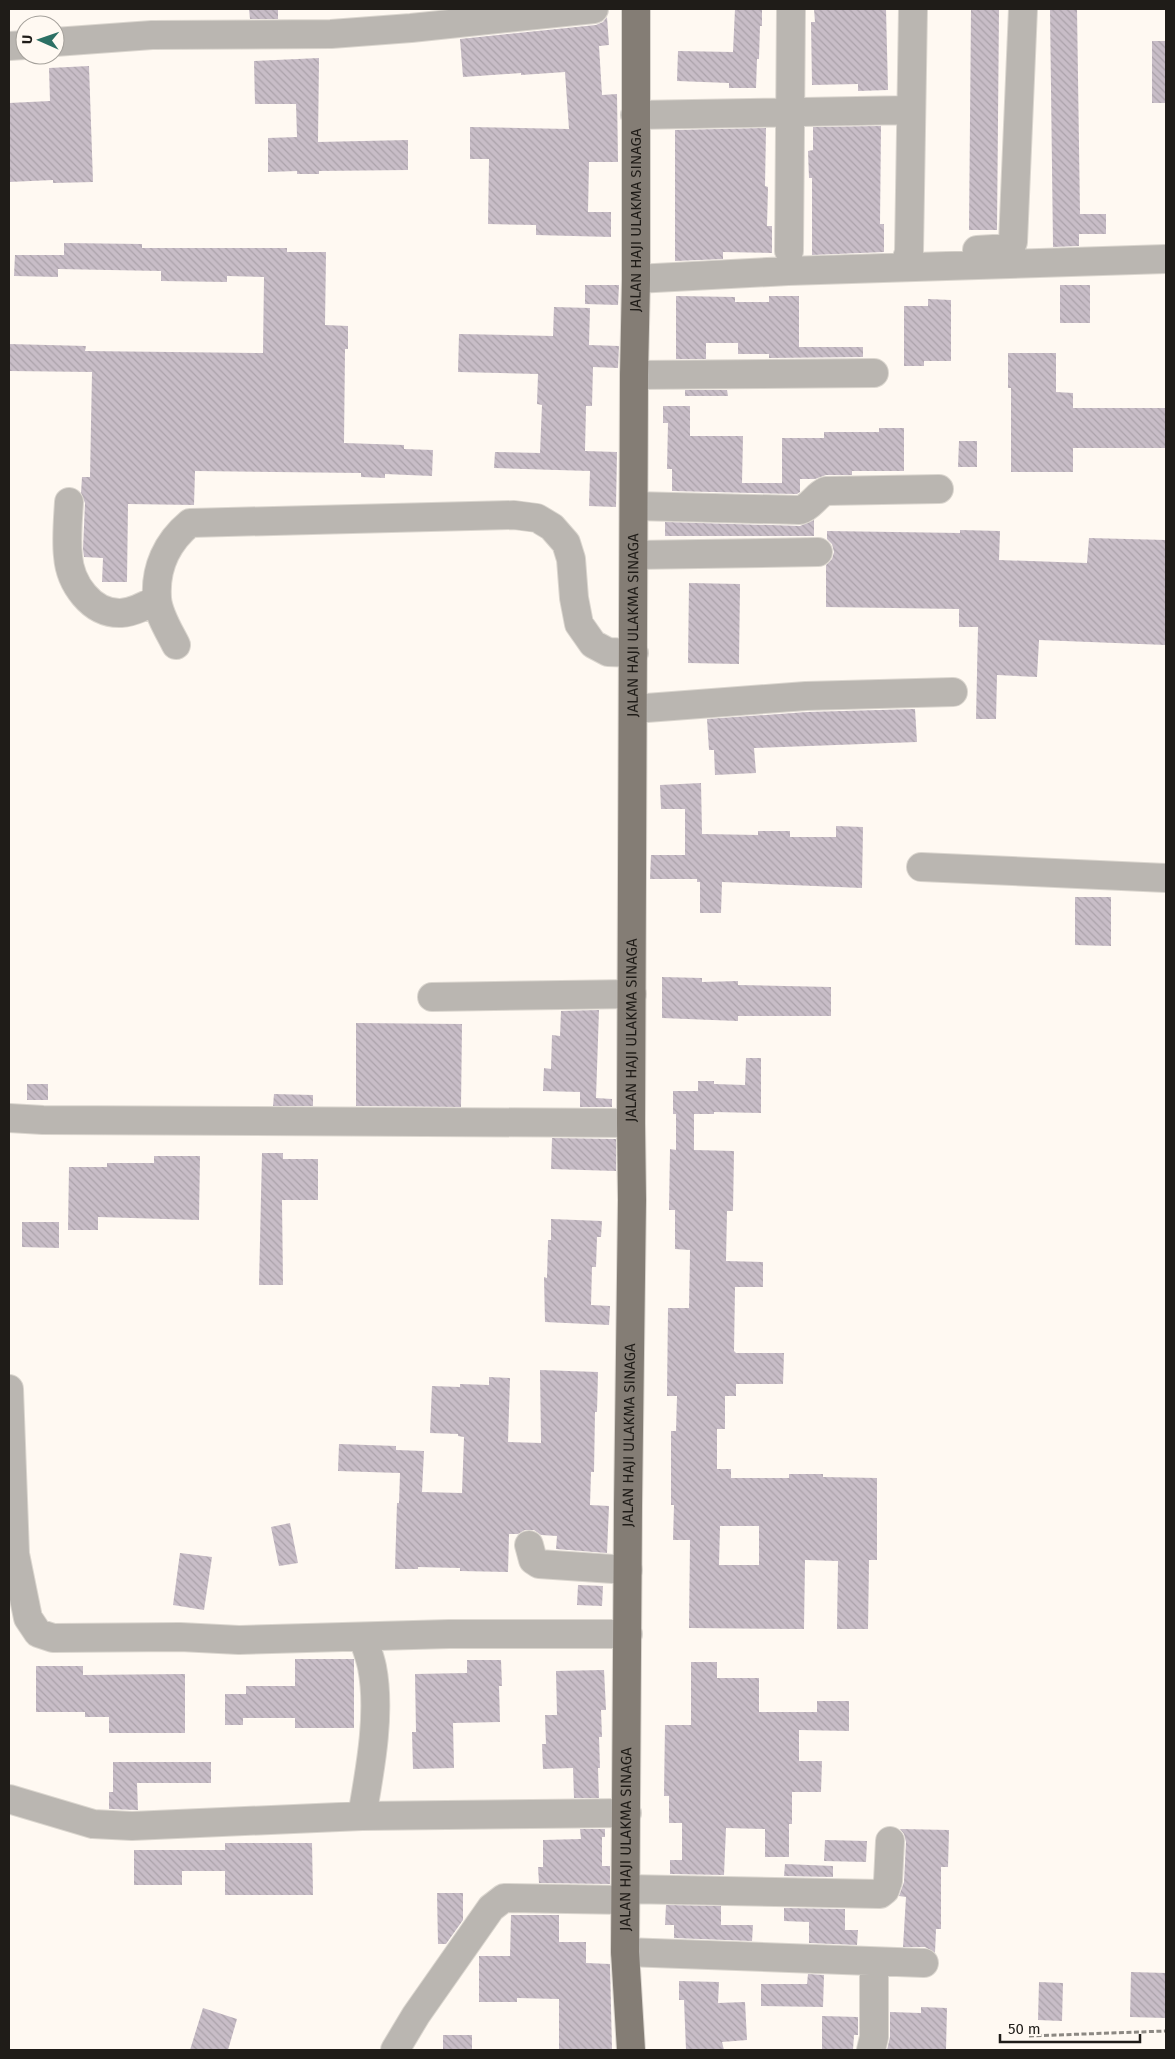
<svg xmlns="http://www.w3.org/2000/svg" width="1175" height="2059" viewBox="0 0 1175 2059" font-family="'Fira Sans',sans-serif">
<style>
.building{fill:url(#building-back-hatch);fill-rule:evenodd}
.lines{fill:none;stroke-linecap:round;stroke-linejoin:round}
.minor-casing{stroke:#dbd6cf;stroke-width:30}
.major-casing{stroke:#dbd6cf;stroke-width:30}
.path{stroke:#8c8882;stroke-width:3;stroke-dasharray:5 2.5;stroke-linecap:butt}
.minor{stroke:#bab6b1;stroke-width:28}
.major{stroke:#847d75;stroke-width:28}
.labels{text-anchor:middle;stroke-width:5;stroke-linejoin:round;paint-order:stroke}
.street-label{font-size:15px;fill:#1f1c18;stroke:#fff9f2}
</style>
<defs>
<pattern id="building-back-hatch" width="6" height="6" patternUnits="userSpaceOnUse" patternTransform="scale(1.25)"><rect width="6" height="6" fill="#c8bdc7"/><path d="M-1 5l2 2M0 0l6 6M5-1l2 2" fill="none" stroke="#aba2aa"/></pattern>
</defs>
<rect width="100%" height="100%" fill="#fff9f2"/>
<!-- building -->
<path class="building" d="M249,9H278V19H250Z
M735,9H762V26H760L759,59H757L756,88H729V83L677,81L678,51L733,52Z
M814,9H886L888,90L858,91V84L812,85L811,22H815Z
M971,9H999L997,230H969Z
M1050,9H1077L1080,214H1106V234H1079V246L1053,247Z
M607,17L609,45L599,46L602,95L617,94L618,162H589L588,212H611V237L536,235V225L488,224L489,159H470V127L569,129L565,72L521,75V73L463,77L460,39L596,25L603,22Z
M1152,41H1166V103H1152Z
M319,58L318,142L408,140V170L319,171V174H297V171L268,172V138L297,137L296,104H255L254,61Z
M89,66L93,182L53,183V180L9,182V103L50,101L49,68Z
M881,126L880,224H884V252L812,255V178H809L808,151L813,150V127Z
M766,128L765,186L768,187L767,226H772V253L723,252V259L675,261V130Z
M64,243L142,244V248H287V252H326L325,325L348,326V349H345L344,443L404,445V449L433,450L432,476L385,474V478L361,477V473L195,471L194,505L128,504L127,582H102L103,558L84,557L83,549L85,503L81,493L82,477H90L92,372L9,371V344L86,346L85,351L263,353L264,277L227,276V282L161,281V271L58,269V277L14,276L15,255H64Z
M585,285H619L618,305L585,304Z
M1060,285H1090V323H1060Z
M676,296L735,297V302H769V296H799V347H863V357L769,358V354H738V343H706V359H676Z
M928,299L951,300V361H924V366H904V306H928Z
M554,307L590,308L589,345L619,346L618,368L593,367L592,406H586L585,451L617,452L616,507L589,506L590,471L494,468L495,452L540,453L542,405L537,404L538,374L458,372L459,334L553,336Z
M1008,353H1056V392L1073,393V408H1166V448H1073V472H1011V388H1008Z
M685,390H727L728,396H685Z
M663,406H690V436H743L742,483H782V438H824V432H879V428H904V471H852V475H826L815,479H800V492L797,494L672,491V469H667L668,423H663Z
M959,441H977V467H958Z
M814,520V536H665V522L800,526Z
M960,530L1000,531L999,560L1087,563L1089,538L1166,540V645L1039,640L1037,677L997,675L996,719H976L978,627H959V609L826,607V565L832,559L834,552L832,544L827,539V531L960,533Z
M689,583L740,584L739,664L688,663Z
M915,709L917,742L754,748L756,773L715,775L714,750H709L707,719L807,712Z
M701,783L702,834L758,835V831H790V837H836V826L863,827L862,888L722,882L721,913H700V882H697V879H650L651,855H685V809H661L660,785Z
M1075,897H1111V946L1075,945Z
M662,977L702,978V982L738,981V985L831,987V1016H738V1021L662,1018Z
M599,1010L596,1098L612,1099V1107H580V1092L543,1091L544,1068L551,1069L552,1035L560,1036L561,1011Z
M356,1023L462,1024L461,1107L356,1106Z
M746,1058H761V1113L714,1112V1114H694V1150L734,1151L733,1211H727L726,1261L763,1262V1287H735L734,1351L736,1353H784L783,1384H736V1396H725V1429H717V1469H731V1478H789V1474H823V1477L877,1478V1560H869L868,1629H837L838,1561L805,1560L804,1629L689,1628L690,1540H673L674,1505H671V1431H676L677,1396H667L668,1308H689L690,1250L675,1249V1210H669L670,1149L676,1150V1114H673V1091H698V1081H714V1084L745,1085ZM720,1526H759V1565H719Z
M27,1084H48V1100H27Z
M274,1094L313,1095V1106H273Z
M552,1138L616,1139V1171L551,1169Z
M262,1153H283V1159H318V1200H282L283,1285H259Z
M154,1156H200L199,1220L98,1217V1230H68L69,1167H107V1163H154Z
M551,1219L602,1221L601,1237H597L596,1267H592L591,1305L610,1306L609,1325L545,1322L544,1277L547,1278L548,1240H551Z
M22,1222H59V1248L22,1247Z
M540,1370L598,1372L597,1412H595L594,1472H591L590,1505L609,1506L607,1553L556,1549L557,1536L541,1535L534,1530H525L518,1534H509L508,1572L460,1571V1568L418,1567V1569H395L397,1503H399L400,1473L338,1471L339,1444L396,1446V1450L424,1451L422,1492L462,1493L464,1437L458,1436V1434L430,1433L432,1386L460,1387V1384L489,1385V1377L510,1378L508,1442L541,1443Z
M290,1523L298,1563L279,1566L271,1527Z
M180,1553L212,1557L204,1610L173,1605Z
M578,1585L603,1586L602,1606L577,1605Z
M295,1659H354V1728H295V1718H243V1725H225V1694H246V1686H295Z
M467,1660H501L502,1686H499L500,1722L453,1723L454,1768L413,1769L412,1732H416L415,1674L467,1673Z
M691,1662H717V1678H759V1712H817V1701H849V1731L799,1730V1761H822L821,1792H792V1824H789V1857H765V1829L726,1828L724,1875L670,1874V1860H682V1823H669V1796H664L665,1725H691Z
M36,1666H83V1675L185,1674V1733H109V1717H85V1712H36Z
M604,1670L606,1710H601L602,1737H599L600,1768H598L599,1798H574L573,1768L543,1769L542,1744H546L545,1715H557L556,1671Z
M113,1762H211V1783H137L138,1810L109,1809V1792H113Z
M580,1829H605V1837H602V1866H610V1884L539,1883L538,1867H543V1840L581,1839Z
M900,1829L949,1830L948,1867H941V1929H936L935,1953L925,1947H903L906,1897L899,1896L904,1882L906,1842L904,1834Z
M825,1840L867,1841L866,1862L824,1861Z
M225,1843H312L313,1895H225V1871H182V1885H134V1850H225Z
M785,1864L833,1866V1877L784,1876Z
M437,1893H463V1920L446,1944H438Z
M666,1905L721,1906V1925H753L752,1941L674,1938V1925H665Z
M784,1908L845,1909V1930H858L857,1945L809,1943V1922L784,1921Z
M511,1915H559V1942H586V1963L610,1964L612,2050H559V1999L517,1998V2002H479V1956H510Z
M1131,1972L1166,1973V2018L1130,2017Z
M808,1974L824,1975L823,2007L761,2006V1984H807Z
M679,1981L719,1982L718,2003L745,2002L747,2040L722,2042L724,2050H686L684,2000H679Z
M1039,1982L1063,1983L1062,2021L1038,2020Z
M921,2007L947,2008L946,2050H887L890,2037V2012L921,2013Z
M203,2008L237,2019L228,2050H190Z
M822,2016L858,2017V2035H854L853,2050H822Z
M443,2035H472V2050H443Z"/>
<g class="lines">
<defs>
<path id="minor" d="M55,42L152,35L331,34L411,28L594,9
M9,46L25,45
M635,115L911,110
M977,250L1010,248L1013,242L1023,9
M789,251L791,9
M907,258L909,252L913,9
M636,279L788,271L1166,259
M634,375L874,373
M69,502C68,519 66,539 68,556C70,583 91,614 121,613C134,612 145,606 157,599
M634,506L800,510C811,507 816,495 826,491L939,489
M634,555L818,552
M176,645C169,631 158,614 157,598C155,568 167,542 190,523L514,515L537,518L552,527L566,543L571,559L574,598L579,624L593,644L608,652L634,653
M633,709L806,696L953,692
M921,867L1166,878
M432,997L632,994
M9,1118L43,1120L631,1123
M9,1389L15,1554L28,1618L38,1633L53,1638L180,1637L239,1640L449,1634H628
M529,1545L533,1560L539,1564L628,1570
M9,1799L93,1824L132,1826L362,1816L627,1813
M362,1816C370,1770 381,1713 372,1667C370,1657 366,1647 363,1638
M626,1889L880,1894L885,1890L888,1881L890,1841
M625,1952L924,1963
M395,2050L416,2015L491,1908L504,1898L626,1900
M871,2050L874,2037V1962"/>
<g id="major">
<path id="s1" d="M631,2050L625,1952L628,1506L632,1200L631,1123L634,375L636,279V9"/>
</g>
</defs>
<!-- minor casing -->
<use href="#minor" class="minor-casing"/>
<!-- major casing -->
<use href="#major" class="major-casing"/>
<!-- path -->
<path class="path" d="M1029,2036L1166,2031"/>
<!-- minor -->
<use href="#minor" class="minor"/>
<!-- major -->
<use href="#major" class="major"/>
</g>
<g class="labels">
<!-- street labels -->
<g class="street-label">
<text dy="5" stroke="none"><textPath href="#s1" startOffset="1830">JALAN HAJI ULAKMA SINAGA</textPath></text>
<text dy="5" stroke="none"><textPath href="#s1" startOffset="1425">JALAN HAJI ULAKMA SINAGA</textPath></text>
<text dy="5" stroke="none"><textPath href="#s1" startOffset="1020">JALAN HAJI ULAKMA SINAGA</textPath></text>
<text dy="5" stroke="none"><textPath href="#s1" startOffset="615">JALAN HAJI ULAKMA SINAGA</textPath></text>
<text dy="5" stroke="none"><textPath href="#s1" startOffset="211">JALAN HAJI ULAKMA SINAGA</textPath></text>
</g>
</g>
<!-- border -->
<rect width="1175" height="2059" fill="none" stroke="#1f1c18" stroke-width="20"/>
<!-- north arrow -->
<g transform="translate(40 40) rotate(272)"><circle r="24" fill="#fff9f2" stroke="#a5a19b"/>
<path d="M0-4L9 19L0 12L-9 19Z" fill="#2c7064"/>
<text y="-8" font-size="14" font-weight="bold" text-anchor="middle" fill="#1f1c18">U</text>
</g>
<!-- scale -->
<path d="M1000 2034v8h140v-8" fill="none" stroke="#1f1c18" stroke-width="2.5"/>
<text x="1008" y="2034" font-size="15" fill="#1f1c18" stroke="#fff9f2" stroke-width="4" paint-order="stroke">50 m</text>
</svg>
